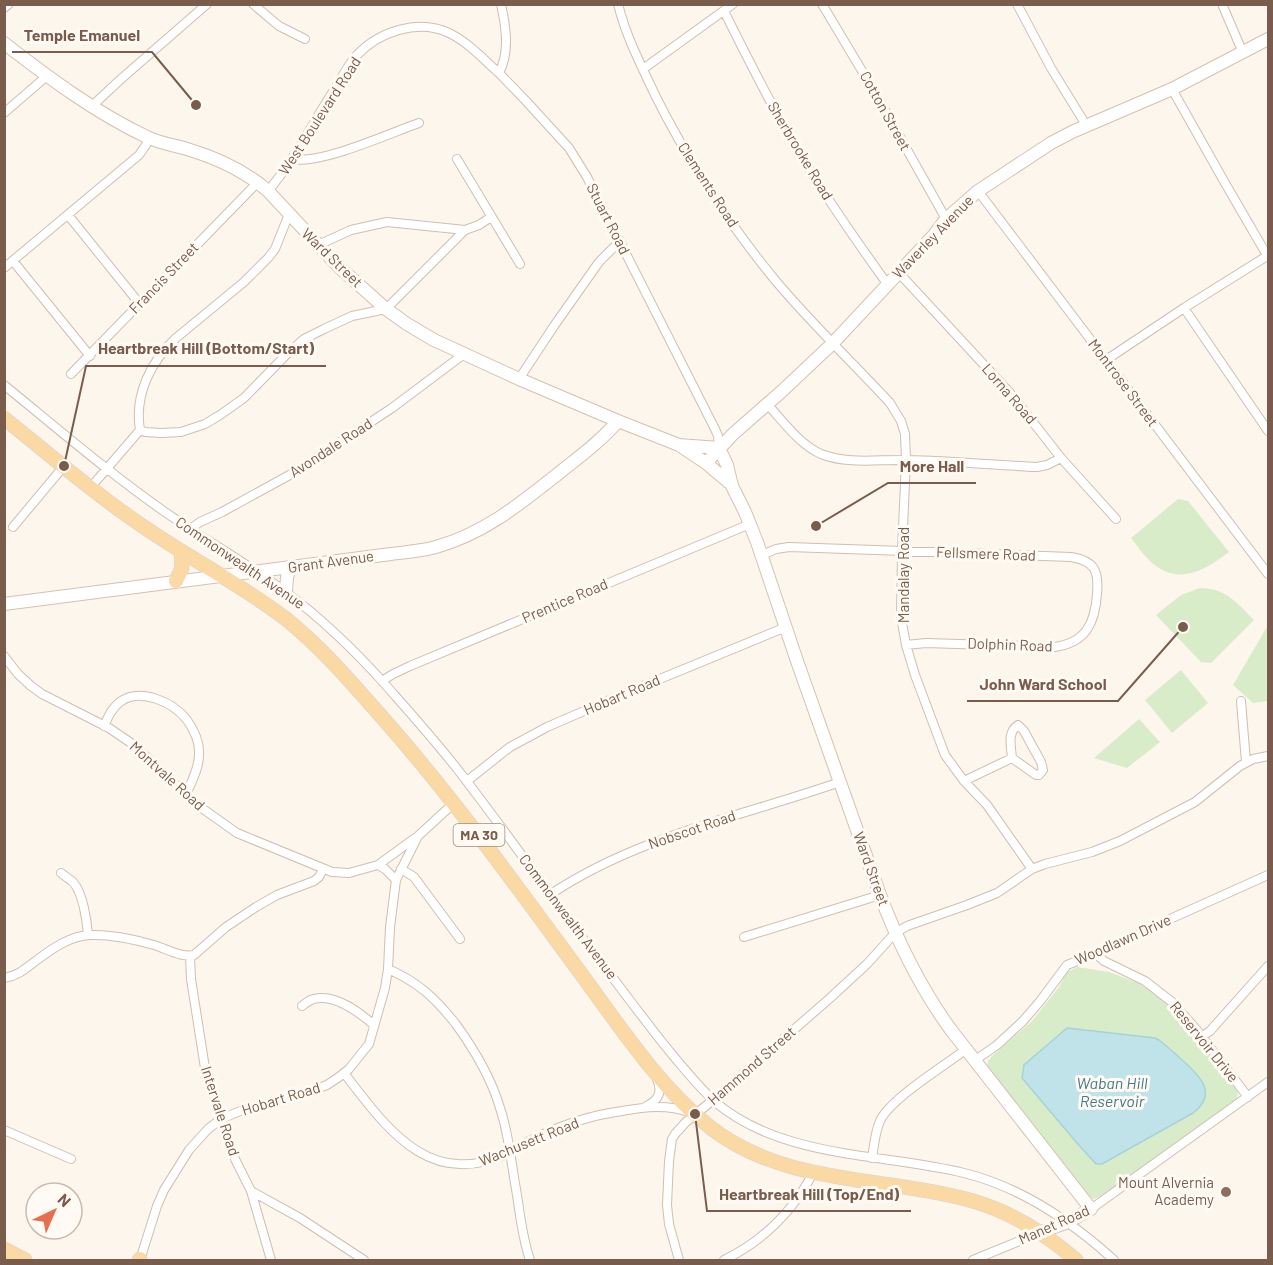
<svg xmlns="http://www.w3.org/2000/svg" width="1273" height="1265" viewBox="0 0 1273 1265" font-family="Barlow,sans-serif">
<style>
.green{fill:#d8ecc9}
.water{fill:#bfe3e8;stroke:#a5d3da;stroke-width:1.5}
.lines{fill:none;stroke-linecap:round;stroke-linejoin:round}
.street-casing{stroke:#d1beb0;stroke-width:10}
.secondary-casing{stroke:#d6c0b0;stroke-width:14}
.primary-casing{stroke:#dad1cd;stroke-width:15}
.street{stroke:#fff;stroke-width:8}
.secondary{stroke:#fff;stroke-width:12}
.primary{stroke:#fbd9a5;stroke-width:14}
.education-dot{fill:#8d6e63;stroke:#fffaf3;stroke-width:2}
.labels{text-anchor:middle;stroke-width:6;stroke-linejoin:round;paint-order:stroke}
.shield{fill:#fffaf3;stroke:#a28b7f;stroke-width:1.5}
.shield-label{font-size:14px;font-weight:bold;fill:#7a5c4d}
.street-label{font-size:15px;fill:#7a5c4d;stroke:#fffaf3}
.education-label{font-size:15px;fill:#785e54;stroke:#fffaf3;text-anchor:end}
.water-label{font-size:16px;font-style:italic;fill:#437c86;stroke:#fffaf3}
.leader{fill:none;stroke:#7a5c4d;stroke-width:2}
.callout-dot{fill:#7a5c4d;stroke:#fffaf3;stroke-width:2}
.callout-label{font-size:16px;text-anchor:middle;font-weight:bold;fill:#7a5c4d;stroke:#fffaf3;stroke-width:6;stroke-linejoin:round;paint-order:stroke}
</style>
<rect width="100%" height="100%" fill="#fdf6ec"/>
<!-- green -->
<path class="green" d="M1178,499L1188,501L1229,552C1208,568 1182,585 1156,566C1146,559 1139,548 1131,538Z
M1200,588C1226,588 1237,603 1254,620L1211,663L1201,662L1156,615L1181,595Z
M1268,625V701L1253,703L1233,685Z
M1181,670L1208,703L1172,733L1145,700Z
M1139,719L1160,742L1127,768L1094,758Z
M1078,967L1109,972L1138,983L1162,998L1199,1041L1238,1092L1237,1099L1116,1186L1099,1197L1093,1199L1086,1194L987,1067L988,1061L992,1056L1032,1021L1059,987L1067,972Z"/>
<!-- water -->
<path class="water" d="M1067,1028L1155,1038L1159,1040C1167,1046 1174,1053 1181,1059C1199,1075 1219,1093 1193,1113L1102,1164H1096L1077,1143L1022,1078L1024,1065Z"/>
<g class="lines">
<defs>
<path id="street" d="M253,4L279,26L305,39
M501,4C506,27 510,52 499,73L526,101L569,148L587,177L715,429L718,436L719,448
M618,4C626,37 642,67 656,97C689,162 729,224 775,280C811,323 852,362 890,403L901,421L905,434L906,460L902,551L901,617L906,645L915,675L945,755L964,781L987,805L1032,869
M822,4L874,91L946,219
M1017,4L1051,68L1086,125
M1222,4L1243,53
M4,8L9,4
M724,11C748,59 772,108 800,154C827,199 857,242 888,285
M643,69L733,4
M1172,89L1225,183L1268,257
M92,106L121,79L207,4
M4,113L48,75
M293,159C320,165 390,133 419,123
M457,159L520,264
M268,191C295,159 313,122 336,87C342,77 348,65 356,56C378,32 418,18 449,33C468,42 483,59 499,73
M978,191L1268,574
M68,215L139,303
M318,245L351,230L387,222L465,230
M13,261L90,356
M4,268L139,155L150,139
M899,273L1011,394L1061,458L1116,519
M1184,308L1268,431
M1106,360L1184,308L1267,256
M71,374L258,182
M519,379L554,326L599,262L620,241
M4,385C57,428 109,473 165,512C205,540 248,564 287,593C322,619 354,650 383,682C412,715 442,748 468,783C514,843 557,905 603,965C627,996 650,1028 675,1058C687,1072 700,1088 714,1101C781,1159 882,1153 964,1173C1021,1187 1071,1221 1114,1260
M767,404C783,421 799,444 821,454C849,465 880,459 908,460C951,461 994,465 1037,467L1047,465L1061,458
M140,430L145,432L161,433L181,432L205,424L220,415L244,398L287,354L304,339L324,329L352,316L386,309L465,230L479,225L491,217
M91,487L140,430C134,395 151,361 176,338L244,282L268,258L275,249L289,214
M13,527L64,466
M190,529L200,522L222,512L295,472L392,408L464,354
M762,555L776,549L789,547L1071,557C1095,561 1099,571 1097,594C1095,623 1086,643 1054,647L926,643L906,645
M4,656L18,674L31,686L42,694L109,728L131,743L146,756L196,804L237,833L332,872L349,873L378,865L385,869L396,880
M382,681L393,674L410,666L750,524
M1241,701L1246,762
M104,726C108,717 112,708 120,702C140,687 173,702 187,720C194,730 200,743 199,755C199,769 191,782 186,795
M467,781L510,747L547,727L621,695L786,627
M964,781L1012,758L1036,775H1039L1043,770L1041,762L1024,731L1018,725C1007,732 1011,746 1012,758
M378,865L415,838
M401,869L414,877L460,939
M61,873C65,876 69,879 73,882C83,893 87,921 88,935
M551,894C638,836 743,816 840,782
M744,937L880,895
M1096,954L1104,961L1145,981L1172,1002L1196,1029L1248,1097
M190,956L191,979L205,1068L217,1106L235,1159L251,1191L271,1260
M388,969C418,982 435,998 455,1023C474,1049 491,1077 500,1108C509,1134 511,1162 516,1189C520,1213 522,1237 530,1260
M4,978C18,976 26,968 37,960C53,948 70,936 90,935C112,934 133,939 154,945C167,949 182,958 194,955L226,927L256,907L277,895L314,881L319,877L323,869
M302,1006C306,1003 309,1000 314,999C335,993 360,1013 374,1025
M1201,1037L1210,1031L1268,966
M974,1061L997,1045L1023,1021L1041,1000L1067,965L1106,950L1170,919L1268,875
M344,1073C388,1130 430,1191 511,1152C519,1148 527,1142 535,1138C562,1125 592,1115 622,1111C645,1107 666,1104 689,1112
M645,1107C658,1101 663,1093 657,1079
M4,1130L71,1159
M872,1158C874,1146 875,1132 880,1121C890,1099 944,1066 965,1050
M251,1191L300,1218L364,1260
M1091,1209L1268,1082
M140,1260L157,1206L164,1190L189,1150L208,1129L221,1119L245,1109L291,1098L327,1085L339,1077L349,1069L369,1044L385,988L388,969L390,927L396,880L418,836L454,803
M679,1260L669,1224L667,1205L669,1161L672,1139L675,1134L686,1122L713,1100L829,999L867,964L895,933L907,926L967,905L997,893L1032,869L1045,864L1092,852L1120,841L1195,802L1240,766L1253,759L1268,756
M724,1260C763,1241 793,1211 813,1173
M973,1260L1039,1233"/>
<path id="secondary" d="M4,43C49,78 96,113 147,137C159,143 174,145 187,149C217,158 244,170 268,191L339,267L386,309L407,324L434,340L519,379L618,421L679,445L706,463L732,485
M679,445L719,448L727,465L732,486L745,512L757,542L797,661L880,895C898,942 921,989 951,1030L1091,1209L1068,1222L1039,1233
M706,463L733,434L781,392L833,343L934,235L946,219L978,191L1051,143L1072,132L1172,89L1268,39
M286,592L287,577L291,567
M4,604L391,554C406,552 422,551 436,547C485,533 520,504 559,473C579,457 601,441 618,421"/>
<path id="primary" d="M4,418C50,455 95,494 144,527C190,559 241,584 286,619C321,647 351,682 380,715C452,796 515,884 579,971C619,1025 658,1086 711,1128C786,1186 885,1176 973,1201C1011,1212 1047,1235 1076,1260
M176,581L182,568L181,551
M4,1249L25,1260
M139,1260L140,1259"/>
</defs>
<!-- street casing -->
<use href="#street" class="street-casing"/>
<!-- secondary casing -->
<use href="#secondary" class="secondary-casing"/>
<!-- primary casing -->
<use href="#primary" class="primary-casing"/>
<!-- street -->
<use href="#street" class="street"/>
<!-- secondary -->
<use href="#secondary" class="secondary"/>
<!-- primary -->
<use href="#primary" class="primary"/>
</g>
<!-- markers -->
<circle class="education-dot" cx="1226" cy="1192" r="6"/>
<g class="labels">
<!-- shield labels -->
<rect class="shield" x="453.5" y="824" width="51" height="22" rx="4.5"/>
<g class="shield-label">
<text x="479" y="840">MA 30</text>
</g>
<!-- street labels -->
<g class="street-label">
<text transform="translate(885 111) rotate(61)" y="5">Cotton Street</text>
<text transform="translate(320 116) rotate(-57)" y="5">West Boulevard Road</text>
<text transform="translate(800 151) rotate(59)" y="5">Sherbrooke Road</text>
<text transform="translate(708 185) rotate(57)" y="5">Clements Road</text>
<text transform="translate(608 219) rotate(63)" y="5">Stuart Road</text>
<text transform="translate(933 237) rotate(-46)" y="5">Waverley Avenue</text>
<text transform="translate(332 258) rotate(44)" y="5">Ward Street</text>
<text transform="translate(164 278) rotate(-46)" y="5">Francis Street</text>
<text transform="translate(1123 383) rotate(53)" y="5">Montrose Street</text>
<text transform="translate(1009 394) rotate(49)" y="5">Lorna Road</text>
<text transform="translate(331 448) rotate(-33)" y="5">Avondale Road</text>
<text transform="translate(986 554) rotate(2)" y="5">Fellsmere Road</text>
<text transform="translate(331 562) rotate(-8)" y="5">Grant Avenue</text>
<text transform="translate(240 563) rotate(34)" y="5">Commonwealth Avenue</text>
<text transform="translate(904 575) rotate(-90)" y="5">Mandalay Road</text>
<text transform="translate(565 601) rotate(-23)" y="5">Prentice Road</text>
<text transform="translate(1010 645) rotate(2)" y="5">Dolphin Road</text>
<text transform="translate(622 695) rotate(-23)" y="5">Hobart Road</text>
<text transform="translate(167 776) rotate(42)" y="5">Montvale Road</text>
<text transform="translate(692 830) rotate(-19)" y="5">Nobscot Road</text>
<text transform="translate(871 869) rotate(70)" y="5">Ward Street</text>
<text transform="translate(568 917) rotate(53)" y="5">Commonwealth Avenue</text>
<text transform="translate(1123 940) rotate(-24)" y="5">Woodlawn Drive</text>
<text transform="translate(1204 1042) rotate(51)" y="5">Reservoir Drive</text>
<text transform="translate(752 1066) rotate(-41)" y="5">Hammond Street</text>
<text transform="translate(281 1099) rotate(-17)" y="5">Hobart Road</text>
<text transform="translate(220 1111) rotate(72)" y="5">Intervale Road</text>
<text transform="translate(529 1142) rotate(-22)" y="5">Wachusett Road</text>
<text transform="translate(1054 1225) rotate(-24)" y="5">Manet Road</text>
</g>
<!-- education labels -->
<g class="education-label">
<text x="1214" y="1188">Mount Alvernia<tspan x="1214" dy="17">Academy</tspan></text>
</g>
<!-- water labels -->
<g class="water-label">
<text x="1112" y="1089">Waban Hill<tspan x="1112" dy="18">Reservoir</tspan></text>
</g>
</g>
<!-- callouts -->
<path class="leader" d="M196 105L152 52H12M64 466L86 366H326M816 526L888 483H976M1183 627L1118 701H967M695 1114L707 1211H911"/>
<g class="callout-dot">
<circle cx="196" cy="105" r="6"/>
<circle cx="64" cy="466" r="6"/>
<circle cx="816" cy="526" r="6"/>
<circle cx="1183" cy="627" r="6"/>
<circle cx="695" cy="1114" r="6"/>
</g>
<g class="callout-label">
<text x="82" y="41">Temple Emanuel</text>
<text x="206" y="354">Heartbreak Hill (Bottom/Start)</text>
<text x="932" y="472">More Hall</text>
<text x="1043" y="690">John Ward School</text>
<text x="809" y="1200">Heartbreak Hill (Top/End)</text>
</g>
<!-- border -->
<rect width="1273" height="1265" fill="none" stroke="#7a5c4d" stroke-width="12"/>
<!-- north arrow -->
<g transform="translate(54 1211) rotate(44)"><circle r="28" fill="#fffaf3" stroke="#cabbb1" stroke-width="1.5"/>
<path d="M0-4.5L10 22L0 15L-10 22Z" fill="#e76f51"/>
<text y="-9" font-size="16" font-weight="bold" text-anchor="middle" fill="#7a5c4d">N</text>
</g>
</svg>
